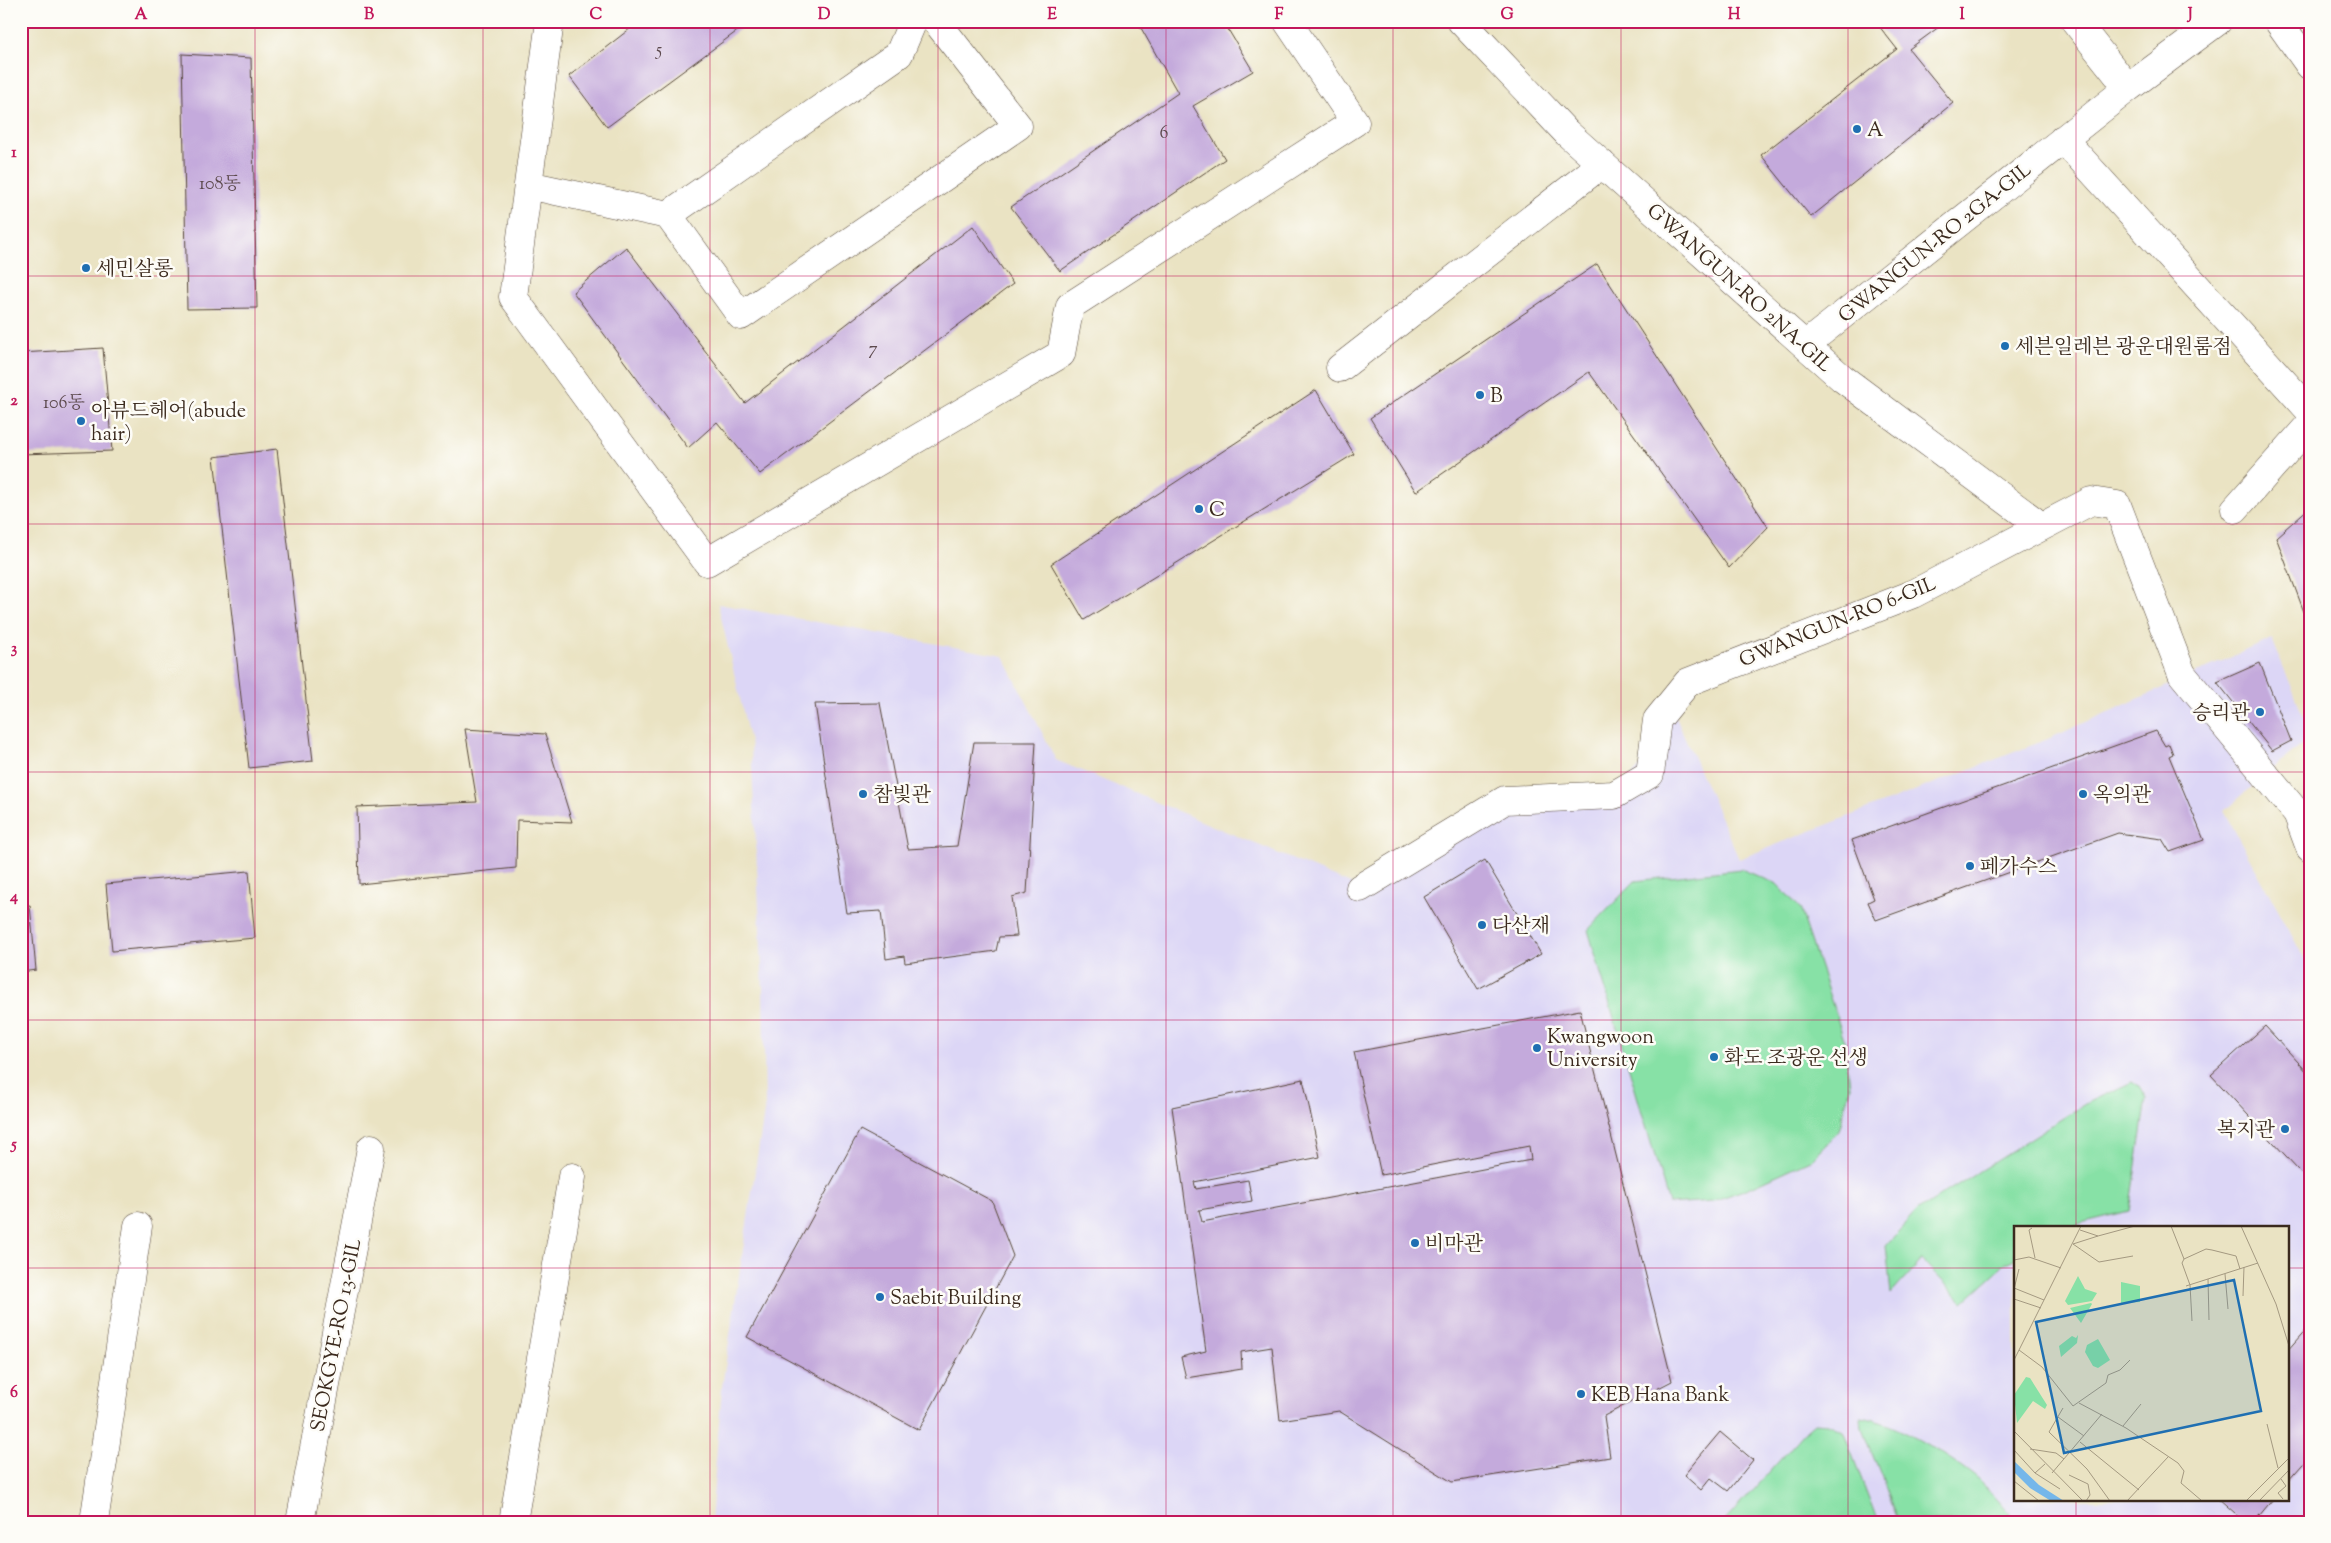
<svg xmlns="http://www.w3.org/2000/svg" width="2331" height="1543" viewBox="0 0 2331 1543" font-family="'Sorts Mill Goudy','Noto Serif KR',serif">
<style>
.built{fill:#dcd6f6;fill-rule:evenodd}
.green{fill:#87e1a6;stroke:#618662}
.building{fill:#c4aadc}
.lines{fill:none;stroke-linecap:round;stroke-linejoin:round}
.minor-casing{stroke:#554637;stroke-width:29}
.minor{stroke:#fff;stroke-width:28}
.grid{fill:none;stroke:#c2185b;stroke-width:1;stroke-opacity:0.55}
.poi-dot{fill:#1f6fb2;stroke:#fdfcf7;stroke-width:2}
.labels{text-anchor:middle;stroke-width:5;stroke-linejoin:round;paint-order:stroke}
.number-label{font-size:18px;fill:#5d4a4e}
.poi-label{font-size:20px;fill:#3b2a1e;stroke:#fdfcf7;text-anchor:start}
.street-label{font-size:20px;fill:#3b2a1e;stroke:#fdfcf7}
.inset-road{fill:none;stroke:#a49981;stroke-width:1}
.view{fill:#1f6fb2;fill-opacity:0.15;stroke:#1f6fb2;stroke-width:2.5}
.inset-edge{fill:none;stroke:#3b2a1e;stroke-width:2.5}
.neatline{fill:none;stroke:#c2185b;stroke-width:2}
.grid-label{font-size:16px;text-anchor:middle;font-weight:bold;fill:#c2185b}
</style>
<rect width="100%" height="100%" fill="#fdfcf7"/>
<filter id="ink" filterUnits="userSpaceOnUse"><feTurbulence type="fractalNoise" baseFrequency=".02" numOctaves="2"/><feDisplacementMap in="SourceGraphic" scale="10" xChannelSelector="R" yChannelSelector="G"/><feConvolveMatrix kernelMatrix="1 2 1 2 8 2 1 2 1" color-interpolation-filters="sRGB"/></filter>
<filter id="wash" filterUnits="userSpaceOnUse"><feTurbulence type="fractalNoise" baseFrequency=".0096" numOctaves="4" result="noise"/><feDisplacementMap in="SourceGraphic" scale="20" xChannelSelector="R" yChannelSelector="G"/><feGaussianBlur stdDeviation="1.12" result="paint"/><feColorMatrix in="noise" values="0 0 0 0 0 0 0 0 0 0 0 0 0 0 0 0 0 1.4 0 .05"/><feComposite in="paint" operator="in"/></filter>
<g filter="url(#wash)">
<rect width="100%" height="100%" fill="#eae3c3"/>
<!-- built -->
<path class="built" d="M718,604L1003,656L1056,760L1360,888L1505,800L1614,795L1653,753L1670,704L1739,859L2048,739L2272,639L2310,732V737L2224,811L2310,969V1522H711L722,1387L765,1106L763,989L751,746ZM2015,1227H2287V1499H2015Z"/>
<!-- green -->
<path class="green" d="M1741,869L1777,884L1800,908L1845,1042L1850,1087L1839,1131L1812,1159L1749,1188L1713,1201L1669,1204L1588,930L1635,881Z
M2132,1082L2139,1087L2146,1099L2129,1211L2081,1223L2074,1227H2015V1259L2005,1264L1963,1302L1922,1260L1891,1294L1886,1245L1918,1210L2085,1104Z
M1861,1417C1895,1422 1947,1455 1974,1476C1990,1489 2003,1507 2017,1522H1899L1862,1428Z
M1815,1423L1828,1424L1843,1431L1878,1522H1724L1806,1431Z"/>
<g id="blocks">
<!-- building -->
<path class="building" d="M640,21H751L607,127L569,76Z
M1137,21H1223L1253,71L1193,106L1225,159L1060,271L1011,207L1178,93Z
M1875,21H1947L1909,49L1953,103L1811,217L1761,155L1897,49Z
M182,54L251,58L257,308L187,309Z
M973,226L1013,284L760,474L717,422L688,448L573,292L626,247L745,403Z
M1597,264L1768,527L1729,568L1589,372L1416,492L1370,418Z
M103,348L112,451L21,454V353Z
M1316,390L1354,454L1084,620L1051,564Z
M277,449L313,761L249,768L214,457Z
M2310,507V628L2276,537Z
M2260,663L2291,741L2272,751L2217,682Z
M880,703L908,849L957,846L974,742H1036L1027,893L1012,897L1017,936L999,937L996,951L905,963L904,956L886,959L881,911L847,913L815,704Z
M465,729L545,734L572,822L517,820L516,868L359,884L357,807L477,802Z
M2156,731L2165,746L2169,744L2173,754L2169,756L2204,840L2170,852L2162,839L2118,833L1876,920L1868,902L1874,899L1852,840Z
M1485,860L1541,954L1478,989L1424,897Z
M249,871L255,938L112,951L106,884Z
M30,905L36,970L21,972V906Z
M1580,1010L1672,1381L1604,1416L1610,1457L1452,1482L1339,1411L1280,1420L1272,1347L1241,1352L1242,1369L1186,1378L1181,1357L1206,1351L1172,1107L1303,1079L1320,1157L1194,1182L1196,1189L1248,1180L1252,1201L1199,1210L1202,1222L1531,1160L1529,1146L1381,1175L1354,1052Z
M2265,1026L2310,1075V1182L2211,1075Z
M860,1130L992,1201L1013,1256L919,1430L747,1337Z
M2310,1326V1456L2287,1482V1352Z
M1720,1432L1753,1460L1728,1491L1711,1478L1701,1490L1684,1475Z
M2218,1499H2273L2254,1522H2244Z"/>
</g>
</g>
<g filter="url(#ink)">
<use href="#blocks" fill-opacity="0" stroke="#554637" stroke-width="1"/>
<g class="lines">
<defs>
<path id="minor" d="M550,21L513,297L707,562L1061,354L1070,306L1355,122L1287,21
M913,21L899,54L668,215L741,316L1018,126L936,21
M1461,21L1567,133L1842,378L2041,526
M2075,21L2128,88
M2278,21L2310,66
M2063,139L2310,411
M528,185L668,215
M1805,345L2128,88L2218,21
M1340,368L1602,164
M2235,509L2310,424
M1360,888L1505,800L1614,795L1650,774L1657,720L1688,682L1913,594L2091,501L2117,505L2182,674L2297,813L2310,848
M94,1522L138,1226
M300,1522L371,1148
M513,1522L572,1177"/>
</defs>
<!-- minor casing -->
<use href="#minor" class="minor-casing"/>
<!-- minor -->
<use href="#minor" class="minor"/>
</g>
</g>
<!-- grid -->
<path class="grid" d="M255,21V1522M483,21V1522M710,21V1522M938,21V1522M1166,21V1522M1393,21V1522M1621,21V1522M1848,21V1522M2076,21V1227M21,276H2310M21,524H2310M21,772H2310M21,1020H2310M21,1268H2015M2287,1268H2310M2076,1499V1522"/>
<!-- markers -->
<g class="poi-dot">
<circle cx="1857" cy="129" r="5"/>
<circle cx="86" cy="268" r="5"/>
<circle cx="2005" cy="346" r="5"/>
<circle cx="1480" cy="395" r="5"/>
<circle cx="81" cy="421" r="5"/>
<circle cx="1199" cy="509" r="5"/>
<circle cx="2260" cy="712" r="5"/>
<circle cx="863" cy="794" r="5"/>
<circle cx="2083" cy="794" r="5"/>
<circle cx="1970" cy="866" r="5"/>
<circle cx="1482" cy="925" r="5"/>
<circle cx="1537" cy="1048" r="5"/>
<circle cx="1714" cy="1057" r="5"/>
<circle cx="2285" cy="1129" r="5"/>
<circle cx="1415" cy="1243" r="5"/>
<circle cx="880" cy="1297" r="5"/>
<circle cx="1581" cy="1394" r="5"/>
</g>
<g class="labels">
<!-- number labels -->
<g class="number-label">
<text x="659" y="55">5</text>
<text x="1164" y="138">6</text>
<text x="220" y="189">108동</text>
<text x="873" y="354">7</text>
<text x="64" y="408">106동</text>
</g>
<!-- poi labels -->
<g class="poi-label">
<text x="1867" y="136">A</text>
<text x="96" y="275">세민살롱</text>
<text x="2015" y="353">세븐일레븐 광운대원룸점</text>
<text x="1490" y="402">B</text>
<text x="91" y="417">아뷰드헤어(abude<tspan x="91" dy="23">hair)</tspan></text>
<text x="1209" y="516">C</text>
<text x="2250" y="719" text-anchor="end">승리관</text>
<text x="873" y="801">참빛관</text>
<text x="2093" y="801">옥의관</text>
<text x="1980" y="873">페가수스</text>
<text x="1492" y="932">다산재</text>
<text x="1547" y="1043">Kwangwoon<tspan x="1547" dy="23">University</tspan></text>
<text x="1724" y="1064">화도 조광운 선생</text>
<text x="2275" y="1136" text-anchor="end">복지관</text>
<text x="1425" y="1250">비마관</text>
<text x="890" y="1304">Saebit Building</text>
<text x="1591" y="1401">KEB Hana Bank</text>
</g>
<!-- street labels -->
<g class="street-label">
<text transform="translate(1934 242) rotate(-39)" y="7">GWANGUN-RO 2GA-GIL</text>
<text transform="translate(1740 287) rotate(42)" y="7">GWANGUN-RO 2NA-GIL</text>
<text transform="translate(1837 621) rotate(-22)" y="7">GWANGUN-RO 6-GIL</text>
<text transform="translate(335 1335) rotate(-79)" y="7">SEOKGYE-RO 13-GIL</text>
</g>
</g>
<!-- overview -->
<g transform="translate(2014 1226)">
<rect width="275" height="275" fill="#eae3c3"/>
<path d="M64,50L71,63L83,67L78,75L54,79L51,75ZM107,56L126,60V76L107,77ZM78,78L67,97L56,82L77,77ZM64,109L63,117L47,131L45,120L58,110L62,112ZM84,113L96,134L84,142L79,140L71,126L73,119ZM12,151L16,152L33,179L31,183L19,175L3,197L0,169Z" fill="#87e1a6"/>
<path d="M0,235L25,259L50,275H37L16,262L0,246Z" fill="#75b7ea"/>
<path class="inset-road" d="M157,0L170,33M227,0L262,78L275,120M18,2L15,4L21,32M66,4L84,10L121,0M59,18L85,36L119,30M59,18L84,10M0,34L15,31L47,42M211,48L214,83M194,53L195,94M172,60L244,37M0,62L30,74M0,63L5,43M229,70L230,41M0,73L27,82M178,95L176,59L168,37L170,33L192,23L198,24L222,30L226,43M5,124L28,141L59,180L92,157L94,149L106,144L116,134M0,134L67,0M65,177L112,202L164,237L170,245L167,257L188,275M49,182L35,206L73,243L96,275M44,191L70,210M253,198L264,242M109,200L127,178M0,205L69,275M66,216L125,264M16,223L42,227L50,233M0,224L21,247L31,238M21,247L46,263M38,247L88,188M55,249L74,258L76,269L72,275M267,253L272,260L264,267L269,273M0,255L25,275M113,275L154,231M232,275L275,232M245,275L275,244"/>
<path class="view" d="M220,54L247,185L50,227L22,96Z"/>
<rect width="275" height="275" class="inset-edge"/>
</g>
<!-- margin -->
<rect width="2331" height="1543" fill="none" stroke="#fdfcf7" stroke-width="55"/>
<rect x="28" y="28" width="2276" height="1488" class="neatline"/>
<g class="grid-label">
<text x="141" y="19">A</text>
<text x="369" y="19">B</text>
<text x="596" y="19">C</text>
<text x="824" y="19">D</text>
<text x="1052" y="19">E</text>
<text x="1279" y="19">F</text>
<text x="1507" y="19">G</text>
<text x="1734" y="19">H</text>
<text x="1962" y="19">I</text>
<text x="2190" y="19">J</text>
<text x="14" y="157">1</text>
<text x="14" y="405">2</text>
<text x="14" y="653">3</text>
<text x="14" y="901">4</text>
<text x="14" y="1149">5</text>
<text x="14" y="1397">6</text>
</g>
</svg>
